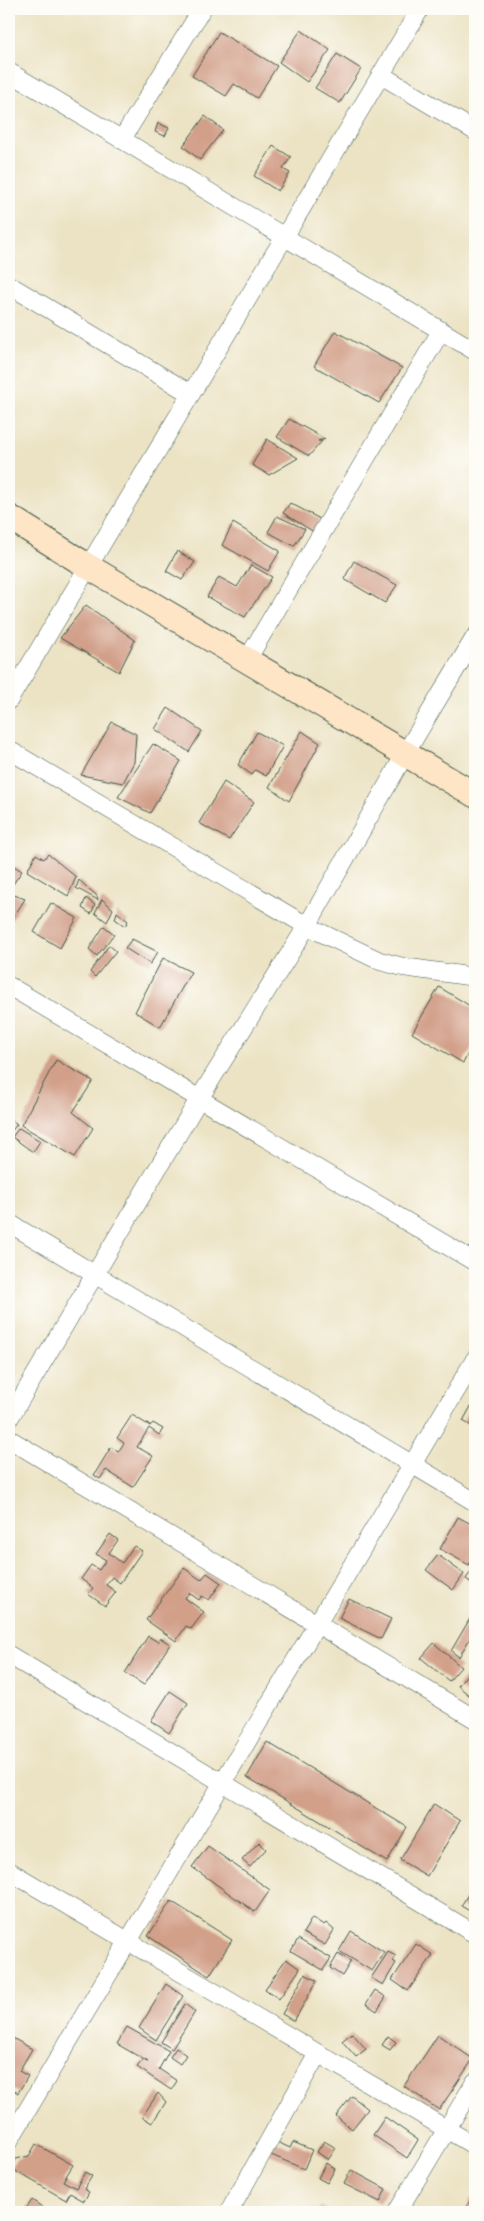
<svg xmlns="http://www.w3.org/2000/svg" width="484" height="2221" viewBox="0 0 484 2221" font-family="'IM FELL DW Pica',serif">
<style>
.building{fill:#d29f89}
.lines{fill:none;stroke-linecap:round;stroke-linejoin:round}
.street-casing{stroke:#3e564a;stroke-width:19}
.secondary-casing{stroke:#3e564a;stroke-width:27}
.street{stroke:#fff;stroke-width:18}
.secondary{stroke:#fde5c5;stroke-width:25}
</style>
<rect width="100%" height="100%" fill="#fdfcf7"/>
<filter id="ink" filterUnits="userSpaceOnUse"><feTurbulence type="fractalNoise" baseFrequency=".02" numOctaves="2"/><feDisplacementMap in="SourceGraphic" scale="10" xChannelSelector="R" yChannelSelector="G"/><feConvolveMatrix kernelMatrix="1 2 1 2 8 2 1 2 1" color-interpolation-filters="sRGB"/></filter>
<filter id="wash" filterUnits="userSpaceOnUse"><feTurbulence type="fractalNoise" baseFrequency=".0096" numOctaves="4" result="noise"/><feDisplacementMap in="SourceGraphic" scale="20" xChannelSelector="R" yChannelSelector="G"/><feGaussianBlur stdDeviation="1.12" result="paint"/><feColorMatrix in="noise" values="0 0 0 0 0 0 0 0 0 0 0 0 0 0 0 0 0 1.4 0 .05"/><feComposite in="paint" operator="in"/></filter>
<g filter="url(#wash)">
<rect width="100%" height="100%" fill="#ece3c4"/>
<g id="blocks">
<!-- building -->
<path class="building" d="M301,30L330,50L307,82L279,62Z
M219,32L277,66L257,98L234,84L226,96L192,76Z
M337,54L361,69L340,103L315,88Z
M205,116L223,130L200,160L183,146Z
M158,123L169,128L165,136L155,132Z
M273,146L291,157L283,169L290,173L278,191L254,176Z
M335,331L402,368L379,403L314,366Z
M289,419L325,439L318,441H322L309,456L277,437Z
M267,439L298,458L269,475L252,465Z
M290,503L320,519L314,532L283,513Z
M277,516L305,529L294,546L268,532Z
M233,523L280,551L268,571L222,545Z
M177,551L195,562L182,580L166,571Z
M354,561L397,585L385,603L344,579Z
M251,565L272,577L245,617L207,597L219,577L237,587Z
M86,605L135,640L119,672L60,638Z
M168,708L202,731L189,752L155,729Z
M112,722L136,734L134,762L123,783L81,775Z
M302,731L320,743L289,801L269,787Z
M257,732L283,746L266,776L255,770L252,775L238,765Z
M153,744L181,761L150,813L118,797Z
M224,782L254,802L229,840L199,823Z
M36,854L44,859L48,854L76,877L68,896L27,871Z
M9,863L22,871L9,890Z
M79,880L97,896L98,900L76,888Z
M9,893L25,899L9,924Z
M86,898L95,905L91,914L82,908Z
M102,899L113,909L107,922L95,913Z
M51,903L77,918L60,948L34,932Z
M117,912L128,921L125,926L115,919Z
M104,926L114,934L97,956L89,949Z
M132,939L158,952L150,964L125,948Z
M109,945L116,951L95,977L90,972Z
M163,958L191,972L160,1027L135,1012Z
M439,987L475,1009V1042L463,1063L412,1033Z
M56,1060L93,1081L73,1112L93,1128L75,1157L21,1125Z
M9,1118L17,1124L10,1133L9,1132Z
M19,1128L40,1141L33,1152L12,1137Z
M475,1399V1428L463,1421Z
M132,1415L150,1426L153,1423L163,1429L159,1435L149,1428L137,1447L153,1456L133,1487L106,1470L100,1479L94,1475L111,1447L118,1452L124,1443L117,1438Z
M458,1517L475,1526V1553L469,1565L440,1549Z
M110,1534L118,1540L109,1553L122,1563L134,1546L142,1551L120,1583L112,1577L106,1585L116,1592L105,1606L88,1594L93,1588L81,1579L91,1565L99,1570L106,1560L96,1554Z
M438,1555L464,1574L453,1590L426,1570Z
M475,1565V1585L466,1579Z
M184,1568L201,1580L207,1573L221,1583L209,1600L202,1596L199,1600L189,1593L185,1598L204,1612L191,1629L186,1626L176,1641L146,1620Z
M349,1599L391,1619L381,1639L339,1618Z
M475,1610V1630L459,1657L451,1651Z
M148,1636L158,1642L160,1638L170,1644L144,1685L125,1673Z
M434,1643L461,1667L449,1681L421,1658Z
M472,1668L475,1670V1700L458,1686Z
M170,1691L188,1703L169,1733L151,1721Z
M267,1742L407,1827L387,1862L247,1777Z
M434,1804L460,1821L427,1876L400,1860Z
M259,1842L266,1849L250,1867L242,1860Z
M208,1846L270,1890L255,1912L192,1867Z
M475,1883V1914L461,1906Z
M171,1901L232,1940L209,1976L148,1936Z
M312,1918L324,1925L326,1923L334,1930L325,1945L303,1933Z
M351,1931L384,1952L372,1971L339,1951Z
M298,1939L331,1958L323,1970L291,1951Z
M416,1944L433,1955L408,1991L392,1980Z
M388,1952L396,1956L393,1961L396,1963L383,1985L371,1978Z
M338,1954L351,1961L342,1976L330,1968Z
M286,1959L300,1969L279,1999L265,1989Z
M305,1974L317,1981L294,2021L282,2014Z
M166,1984L183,1996L156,2040L139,2028Z
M375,1990L386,1997L377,2011L366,2004Z
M185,2004L195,2012L172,2049L161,2042Z
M127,2027L169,2051L159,2069L177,2081L171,2090L137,2067L143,2060L148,2062L117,2044Z
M352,2033L366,2049L356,2057L342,2041Z
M438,2035L473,2059L439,2110L404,2086Z
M9,2036L32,2049L19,2071L28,2076L18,2093L9,2087Z
M388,2036L396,2042L390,2050L382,2045Z
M176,2048L186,2055L180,2064L170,2057Z
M158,2093L166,2102L152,2123L142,2117Z
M352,2096L368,2109L352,2129L336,2116Z
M385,2117L418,2140L407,2158L373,2135Z
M275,2141L290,2148L293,2142L312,2150L304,2169L269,2154Z
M324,2141L336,2148L328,2160L317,2152Z
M36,2144L73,2165L63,2181L76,2188L85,2172L92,2176L84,2189L89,2192L84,2201L70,2193L66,2200L10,2168L16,2159L29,2156Z
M326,2163L335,2169L327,2183L318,2178Z
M351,2170L386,2189L380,2202L344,2184Z
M475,2192V2211L467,2206Z
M32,2200L45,2209L43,2212H24Z
M321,2206L329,2212H317Z"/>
</g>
</g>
<g filter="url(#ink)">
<use href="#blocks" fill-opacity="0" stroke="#3e564a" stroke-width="1"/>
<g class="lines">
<defs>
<path id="street" d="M9,72L475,351
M381,75L475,131
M122,139L202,9
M9,285L191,394
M247,660L441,331
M9,700L420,9
M9,750L307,926L380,961L403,967L475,977
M9,986L475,1262
M9,1223L475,1502
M9,1419L199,1099L307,926L405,754L475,637
M9,1439L475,1719
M9,1655L475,1934
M9,1871L475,2146
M9,2141L475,1359
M229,2212L317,2055
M397,2212L475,2082"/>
<path id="secondary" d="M9,517L89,567L475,795"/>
</defs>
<!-- street casing -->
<use href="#street" class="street-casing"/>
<!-- secondary casing -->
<use href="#secondary" class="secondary-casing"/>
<!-- street -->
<use href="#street" class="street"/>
<!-- secondary -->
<use href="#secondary" class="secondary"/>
</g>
</g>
<!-- margin -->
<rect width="484" height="2221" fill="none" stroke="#fdfcf7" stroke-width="30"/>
</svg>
